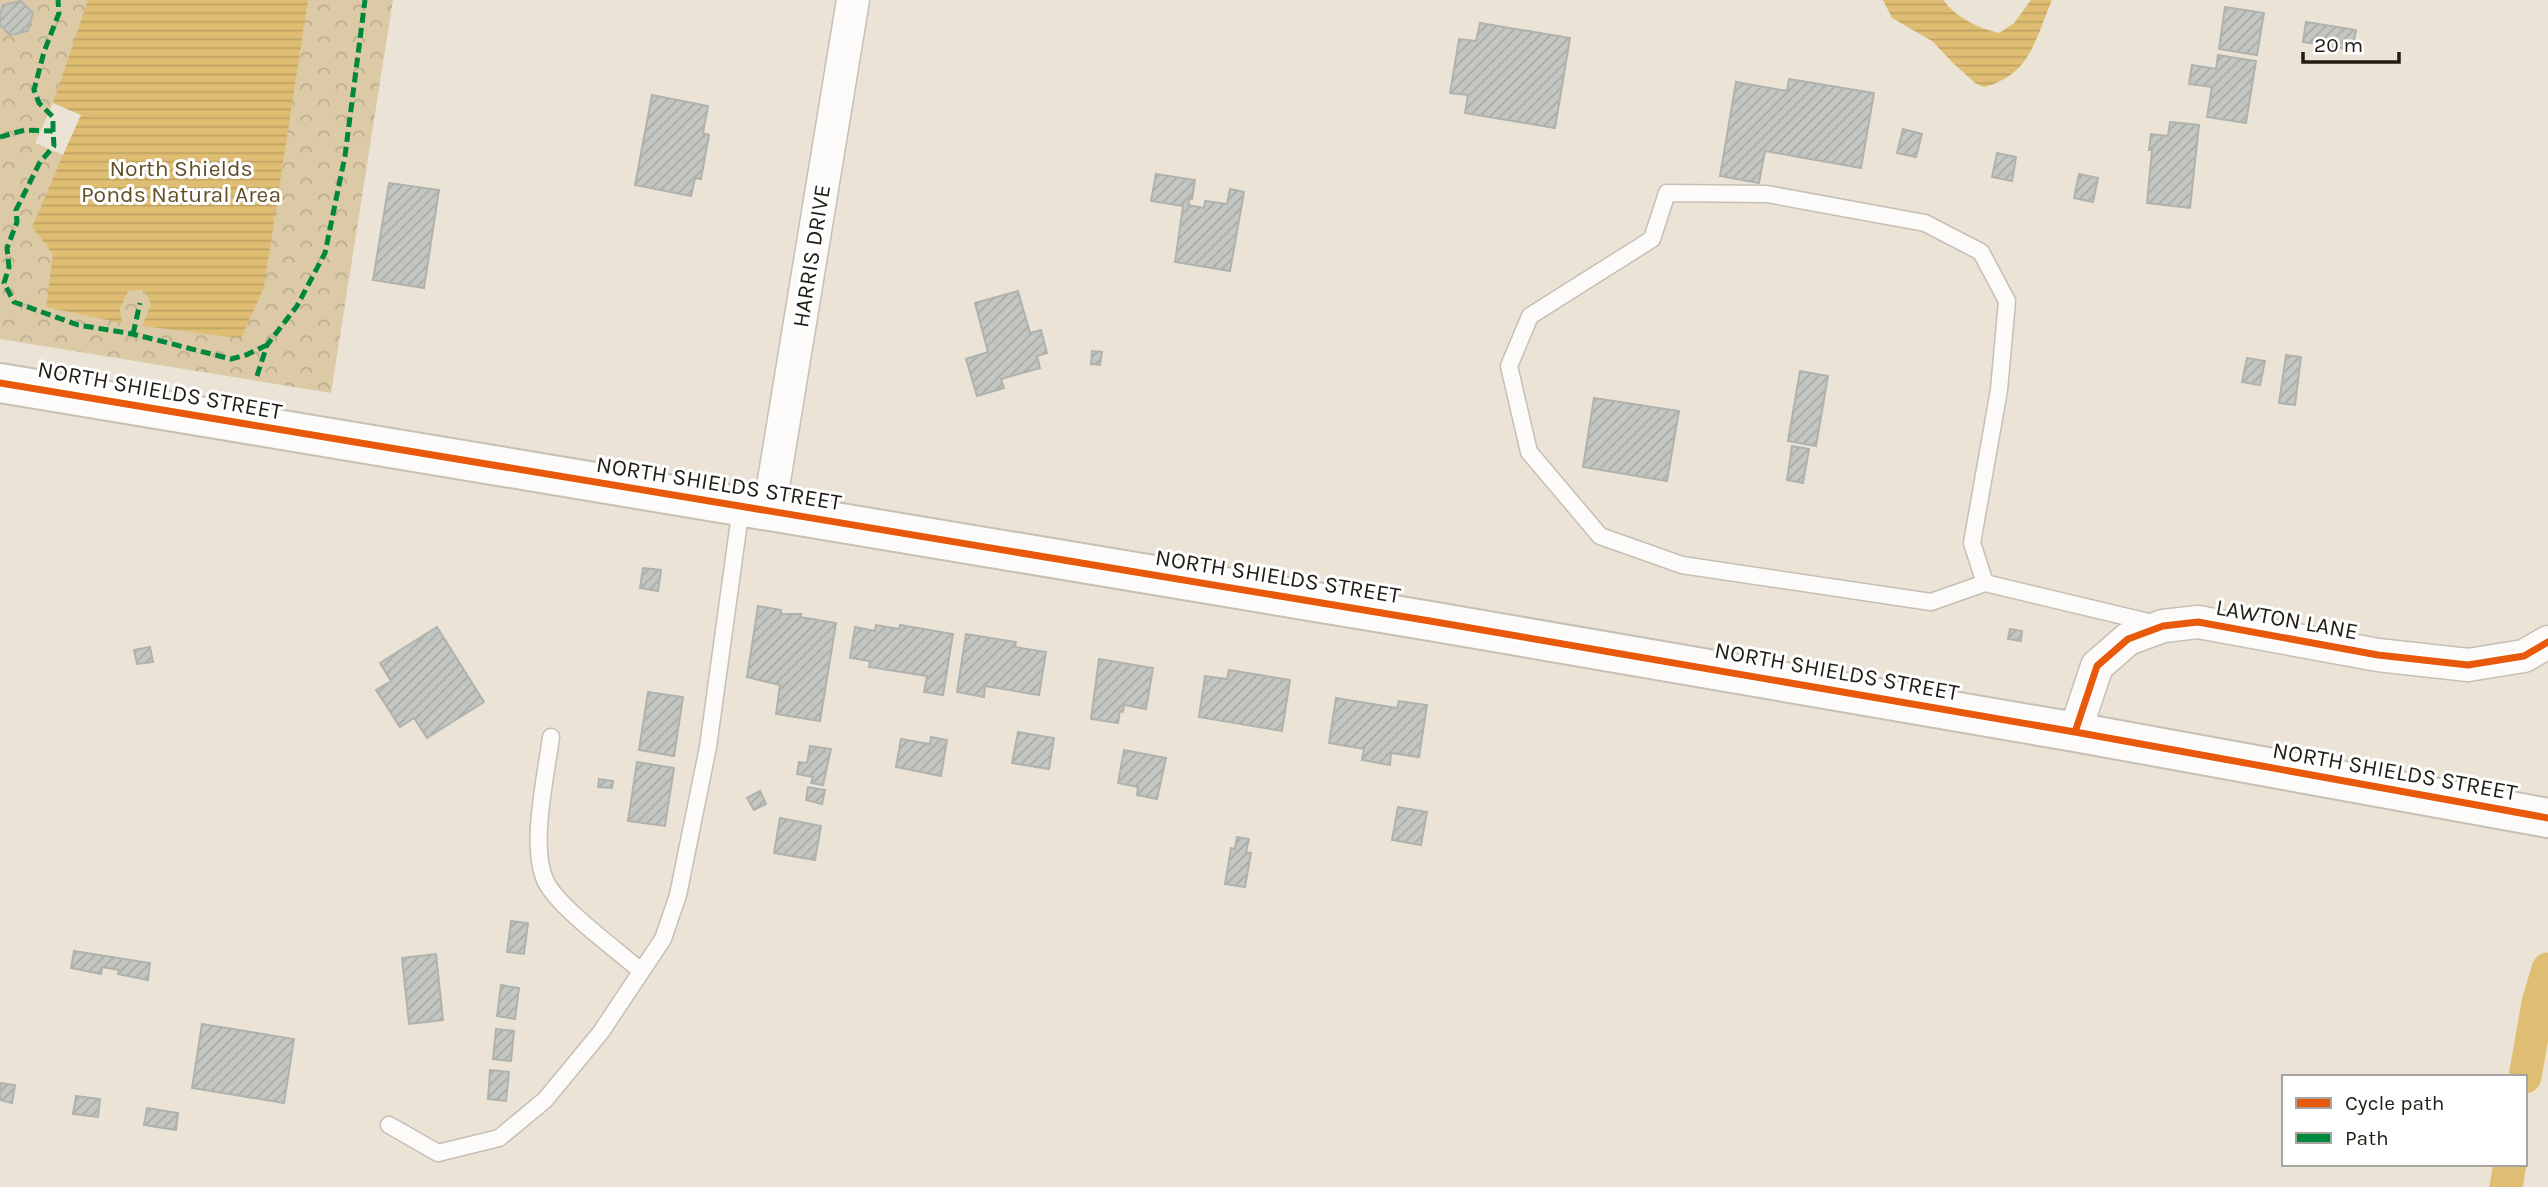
<svg xmlns="http://www.w3.org/2000/svg" width="2548" height="1187" viewBox="0 0 2548 1187" font-family="Karla,sans-serif">
<style>
.park{fill:url(#park-crowns)}
.water{fill:url(#water-rules)}
.pier{fill:#ebe4d6}
.lines{fill:none;stroke-linecap:round;stroke-linejoin:round}
.canal{stroke:#dfbe73;stroke-width:33}
.building{fill:url(#building-hatch);stroke:#b0b2ae;stroke-width:2}
.service-casing{stroke:#c5bfb4;stroke-width:19}
.minor-casing{stroke:#c5bfb4;stroke-width:35}
.secondary-casing{stroke:#c5bfb4;stroke-width:42}
.service{stroke:#fcfbf9;stroke-width:16}
.minor{stroke:#fcfbf9;stroke-width:32}
.secondary{stroke:#fcfbf9;stroke-width:38}
.quiet{stroke:#00873e;stroke-width:5;stroke-dasharray:10 5;stroke-linecap:butt}
.cycleway-casing{stroke:#fff;stroke-width:11}
.cycleway{stroke:#e8590c;stroke-width:7}
.labels{text-anchor:middle;stroke-width:6;stroke-linejoin:round;paint-order:stroke}
.park-label{font-size:23px;fill:#624f26;stroke:#fff}
.street-label{font-size:23px;fill:#211c14;stroke:#fff}
</style>
<defs>
<pattern id="park-crowns" width="20" height="18" patternUnits="userSpaceOnUse" patternTransform="scale(1.75)"><rect width="20" height="18" fill="#dccaa6"/><path d="M2 6a3 3 0 1 1 6 0M12 15a3 3 0 1 1 6 0" fill="none" stroke="#bcad8e"/></pattern>
<pattern id="water-rules" width="6" height="5" patternUnits="userSpaceOnUse" patternTransform="scale(1.75)"><rect width="6" height="5" fill="#dfbe73"/><path d="M0 2.5h6" fill="none" stroke="#bfa363"/></pattern>
<pattern id="building-hatch" width="6" height="6" patternUnits="userSpaceOnUse" patternTransform="scale(1.75)"><rect width="6" height="6" fill="#c3c6c1"/><path d="M-1 1l2-2M0 6l6-6M5 7l2-2" fill="none" stroke="#a7aaa5"/></pattern>
</defs>
<rect width="100%" height="100%" fill="#ebe4d6"/>
<!-- park -->
<path class="park" d="M0,0H393L331,393L0,339Z"/>
<!-- water -->
<path class="water" d="M88,0H308L264,287L241,338L142,326L151,304L144,290L128,291L120,309L122,323L46,307L53,254L32,227L63,155L35,143L53,103Z
M1883,0H1943C1956,17 1977,28 1999,33L2014,23L2031,0H2052C2035,39 2031,75 1984,87L1975,83L1953,63L1932,41L1892,18Z"/>
<!-- pier -->
<path class="pier" d="M53,103L81,115L63,155L35,143Z"/>
<g class="lines">
<!-- canal -->
<path class="canal" d="M2525,1077L2538,1003L2548,969
M2506,1187L2510,1164"/>
</g>
<!-- building -->
<path class="building" d="M21,1L33,13L28,31L10,35L0,25V15L3,5Z
M2225,7L2264,13L2257,55L2219,49Z
M2306,22L2356,30L2352,50L2303,42Z
M1480,23L1570,38L1555,128L1465,113L1468,95L1450,93L1459,39L1476,41Z
M2218,55L2256,61L2246,123L2207,117L2212,87L2189,84L2192,65L2216,69Z
M1789,79L1874,93L1861,168L1765,151L1759,183L1720,176L1736,82L1787,91Z
M652,95L708,106L703,133L709,135L701,179L695,178L691,196L635,185Z
M2170,122L2199,125L2190,208L2147,203L2152,150H2149L2151,134L2168,136Z
M1903,129L1922,134L1916,157L1897,153Z
M1997,153L2016,157L2012,181L1992,177Z
M1156,174L1195,180L1192,199L1190,198L1188,205L1204,208L1205,201L1227,204L1230,189L1244,192L1230,271L1175,262L1183,206L1151,201Z
M2079,174L2098,178L2093,202L2074,198Z
M389,183L439,190L424,288L373,280Z
M1018,291L1030,333L1041,330L1047,353L1037,356L1040,368L1001,379L1004,388L977,396L966,359L988,352L975,303Z
M1092,351L1102,352L1100,365L1091,364Z
M2286,355L2301,357L2295,405L2279,403Z
M2247,358L2265,361L2260,385L2242,382Z
M1800,371L1828,376L1816,446L1788,441Z
M1594,398L1679,411L1667,481L1583,467Z
M1792,446L1809,449L1803,483L1787,480Z
M643,568L661,570L658,591L640,588Z
M758,606L781,610V614H801L800,617L836,623L820,721L776,714L780,685L747,677Z
M876,625L899,629L900,625L953,634L943,695L924,692L927,676L869,667L870,661L850,658L855,627L875,631Z
M437,627L484,702L427,738L414,718L400,727L376,690L391,681L380,663Z
M2010,629L2022,631L2021,641L2008,639Z
M966,634L1016,642L1015,647L1046,652L1039,695L985,686L984,697L957,692Z
M150,647L153,662L137,664L134,650Z
M1099,659L1153,668L1146,709L1124,705L1123,712L1120,711L1118,723L1091,719Z
M1229,670L1290,680L1282,731L1199,717L1205,676L1227,679Z
M648,692L683,697L674,756L639,750Z
M1336,698L1397,708L1399,701L1427,705L1419,757L1391,753L1390,765L1362,760L1364,749L1329,743Z
M1018,732L1054,738L1049,769L1012,763Z
M931,737L947,740L941,776L896,767L901,739L930,744Z
M810,746L831,749L823,785L811,783L813,777L797,774L799,762L807,763Z
M1124,750L1166,758L1157,799L1137,795L1138,787L1118,783Z
M637,762L674,768L665,826L628,821Z
M599,779L613,781L612,788L598,787Z
M808,787L825,790L822,804L806,800Z
M760,791L766,804L754,810L747,798Z
M1398,807L1427,812L1421,845L1392,840Z
M780,818L821,826L815,860L774,853Z
M1237,837L1249,839L1246,852L1251,853L1245,887L1225,884L1231,848L1235,849Z
M511,921L528,923L524,954L507,952Z
M74,951L150,963L148,980L118,974L119,970L102,967L101,974L71,968Z
M436,954L443,1020L409,1024L402,958Z
M501,985L519,988L515,1019L497,1016Z
M202,1024L294,1039L284,1103L192,1088Z
M496,1029L514,1031L511,1061L493,1059Z
M490,1070L509,1072L506,1101L488,1099Z
M0,1083L15,1085L12,1103L0,1100Z
M76,1096L100,1099L98,1117L73,1114Z
M147,1108L178,1113L176,1130L144,1125Z"/>
<g class="lines">
<defs>
<path id="service" d="M1985,583L1931,602L1682,565L1600,536L1529,452L1509,366L1530,316L1652,239L1667,193L1767,194L1925,223L1981,252L2007,301L1999,390L1972,543L1985,583L2157,624
M551,737C546,776 529,847 546,882C559,908 617,950 641,971
M389,1125L438,1153L499,1138L545,1100L601,1032L663,939L678,895L708,747L741,507"/>
<path id="minor" d="M769,511L853,0
M2075,732L2097,666L2128,639L2163,626L2198,622L2378,655L2468,665L2524,656L2548,642"/>
<path id="secondary" d="M0,383L1430,621L2075,732L2548,818"/>
</defs>
<!-- service casing -->
<use href="#service" class="service-casing"/>
<!-- minor casing -->
<use href="#minor" class="minor-casing"/>
<!-- secondary casing -->
<use href="#secondary" class="secondary-casing"/>
<!-- service -->
<use href="#service" class="service"/>
<!-- minor -->
<use href="#minor" class="minor"/>
<!-- secondary -->
<use href="#secondary" class="secondary"/>
<!-- quiet -->
<path class="quiet" d="M53,131V117L39,103L34,90L44,52L59,13L58,0
M0,137L25,130L53,131L54,146L40,162L16,210L17,222L7,248L9,267L4,283L14,302L78,325L133,334L231,359L246,355L267,345
M133,334L140,303
M257,376L267,345L297,306L325,253L345,156L365,0"/>
<defs>
<path id="cycleway" d="M0,383L1430,621L2075,732L2548,818
M2075,732L2097,666L2128,639L2163,626L2198,622L2378,655L2468,665L2524,656L2548,642"/>
</defs>
<!-- cycleway casing -->
<use href="#cycleway" class="cycleway-casing"/>
<!-- cycleway -->
<use href="#cycleway" class="cycleway"/>
</g>
<g class="labels">
<!-- park labels -->
<g class="park-label">
<text x="181" y="176">North Shields<tspan x="181" dy="26">Ponds Natural Area</tspan></text>
</g>
<!-- street labels -->
<g class="street-label">
<text transform="translate(811 256) rotate(-81)" y="8">HARRIS DRIVE</text>
<text transform="translate(160 390) rotate(10)" y="8">NORTH SHIELDS STREET</text>
<text transform="translate(719 483) rotate(9)" y="8">NORTH SHIELDS STREET</text>
<text transform="translate(1278 576) rotate(9)" y="8">NORTH SHIELDS STREET</text>
<text transform="translate(2287 619) rotate(10)" y="8">LAWTON LANE</text>
<text transform="translate(1837 671) rotate(10)" y="8">NORTH SHIELDS STREET</text>
<text transform="translate(2395 771) rotate(10)" y="8">NORTH SHIELDS STREET</text>
</g>
</g>
<!-- legend -->
<rect x="2282" y="1075" width="245" height="91" fill="#ffffff" stroke="#a6a4a1" stroke-width="2"/>
<rect x="2296" y="1098" width="35" height="10" fill="#e8590c" stroke="#a6a4a1" stroke-width="2"/>
<text x="2345" y="1110" font-size="21" fill="#211c14">Cycle path</text>
<rect x="2296" y="1133" width="35" height="10" fill="#00873e" stroke="#a6a4a1" stroke-width="2"/>
<text x="2345" y="1145" font-size="21" fill="#211c14">Path</text>
<!-- scale -->
<path d="M2303 52v10h96v-10" fill="none" stroke="#211c14" stroke-width="3.5"/>
<text x="2314" y="52" font-size="21" fill="#211c14" stroke="#ffffff" stroke-width="5" paint-order="stroke">20 m</text>
</svg>
